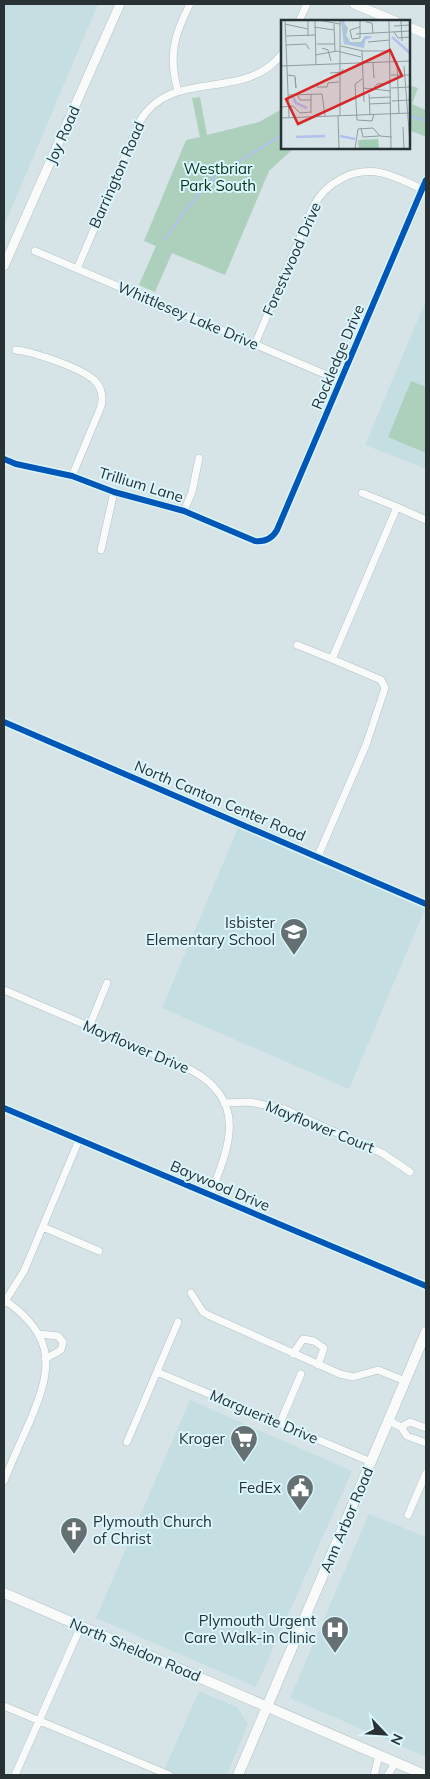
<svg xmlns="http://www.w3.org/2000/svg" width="430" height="1779" viewBox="0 0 430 1779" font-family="Mulish,sans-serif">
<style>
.built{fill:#c4dee2}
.green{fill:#add0bc}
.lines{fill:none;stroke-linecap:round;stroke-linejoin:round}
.stream{stroke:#b1c0ef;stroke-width:2}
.minor-casing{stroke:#b5c0c3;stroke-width:8}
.tertiary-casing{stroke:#b5c0c3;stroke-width:10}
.secondary-casing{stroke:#b5c0c3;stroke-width:11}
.minor{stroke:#f9fbfb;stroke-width:7}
.tertiary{stroke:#f9fbfb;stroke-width:9}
.secondary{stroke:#f9fbfb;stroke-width:10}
.cycleway-casing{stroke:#dbf6fc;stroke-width:9}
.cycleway{stroke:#0057b8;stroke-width:6}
.labels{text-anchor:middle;stroke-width:4;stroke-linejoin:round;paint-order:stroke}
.street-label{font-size:15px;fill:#283235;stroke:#dbf6fc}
.park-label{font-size:15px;fill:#003618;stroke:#dbf6fc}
.poi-label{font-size:15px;fill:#283235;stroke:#dbf6fc;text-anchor:end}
.inset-river{fill:none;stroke:#b1c0ef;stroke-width:2.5}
.inset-road{fill:none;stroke:#909da0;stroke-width:1}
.view{fill:#d62828;fill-opacity:0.15;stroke:#d62828;stroke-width:2.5}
.inset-edge{fill:none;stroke:#283235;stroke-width:2.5}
</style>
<rect width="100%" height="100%" fill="#d6e4e7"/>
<!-- built -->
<path class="built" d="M4,4H98L4,226Z
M426,300V469L365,445Z
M238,828L425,909L349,1089L162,1008Z
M190,1400L352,1471L256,1687L96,1618Z
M369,1514L426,1537V1757L290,1698Z
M199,1691L237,1707L248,1724L227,1775H162Z"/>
<!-- green -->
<path class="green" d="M409,85L418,88L412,104L426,110V137L409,130Z
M200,97L207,135L259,122L282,109V148H294L269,171L225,275L172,253L155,292L139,285L156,246L144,241L186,140L200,137L192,98Z
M411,381L426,387V453L388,437Z"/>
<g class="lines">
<!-- stream -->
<path class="stream" d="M409,116L426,121
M164,240L189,206L215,176L282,135"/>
<defs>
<path id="minor" d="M299,21L307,4
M178,91C168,56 174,35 190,4
M35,251L341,381
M77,269L140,121C171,67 244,103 282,54
M255,344L313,207C326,182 354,167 382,173C396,176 410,184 422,189
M16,350C34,352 81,368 94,380C102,387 104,399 100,409L72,476
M4,459L16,464L72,476L114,492L184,511L255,541C265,542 272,539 277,530L426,180
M362,493L397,507
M184,511L192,492L199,458
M101,550L114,492
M297,645L332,659
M4,722L426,904
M318,856L366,745L385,688L381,680L332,659L397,507L426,520
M4,990L191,1070C249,1101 229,1148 210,1195
M89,1027L107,983
M224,1103L250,1102L284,1109L382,1153L410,1172
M4,1108L426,1286
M43,1227L99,1251
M191,1293L203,1312L208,1315L340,1374L353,1377L378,1370L405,1381
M4,1303L24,1271L79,1140
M39,1334L58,1336L63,1342L61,1350L45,1359
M293,1354L303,1339L314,1341L324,1348L318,1365
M157,1372L371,1462
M389,1421L401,1427L407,1436L426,1443
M280,1423L301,1374
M401,1427L410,1422L426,1428
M127,1442L178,1322
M4,1481C12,1461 21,1441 30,1421C52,1369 57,1337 6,1301
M408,1515L426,1473
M4,1706L169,1775
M15,1775L81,1626
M374,1775L379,1756
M388,1775L395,1763"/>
<path id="tertiary" d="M354,4L395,21
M409,27L426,34
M4,266L120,4"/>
<path id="secondary" d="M4,1593L425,1775
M238,1775L426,1332"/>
</defs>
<!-- minor casing -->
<use href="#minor" class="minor-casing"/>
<!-- tertiary casing -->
<use href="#tertiary" class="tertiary-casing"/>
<!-- secondary casing -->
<use href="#secondary" class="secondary-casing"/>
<!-- minor -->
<use href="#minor" class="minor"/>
<!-- tertiary -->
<use href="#tertiary" class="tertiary"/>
<!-- secondary -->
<use href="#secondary" class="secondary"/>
<defs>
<path id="cycleway" d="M4,459L16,464L72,476L114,492L184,511L255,541C265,542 272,539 277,530L426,180
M4,722L426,904
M4,1108L426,1286"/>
</defs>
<!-- cycleway casing -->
<use href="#cycleway" class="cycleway-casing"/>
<!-- cycleway -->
<use href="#cycleway" class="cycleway"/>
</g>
<!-- icons -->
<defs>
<symbol id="school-pin" viewBox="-11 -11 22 30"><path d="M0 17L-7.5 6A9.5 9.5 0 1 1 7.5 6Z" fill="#657073" stroke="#dbf6fc"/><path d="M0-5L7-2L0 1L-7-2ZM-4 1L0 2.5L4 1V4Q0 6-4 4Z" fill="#fff"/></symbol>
<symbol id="supermarket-pin" viewBox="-11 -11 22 30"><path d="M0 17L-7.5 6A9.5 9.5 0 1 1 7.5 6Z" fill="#657073" stroke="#dbf6fc"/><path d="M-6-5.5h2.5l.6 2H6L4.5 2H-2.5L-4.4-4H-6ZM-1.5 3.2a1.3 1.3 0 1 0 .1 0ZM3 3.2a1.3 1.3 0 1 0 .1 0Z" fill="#fff"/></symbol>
<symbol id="civic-pin" viewBox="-11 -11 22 30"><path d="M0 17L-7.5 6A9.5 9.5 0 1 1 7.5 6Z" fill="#657073" stroke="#dbf6fc"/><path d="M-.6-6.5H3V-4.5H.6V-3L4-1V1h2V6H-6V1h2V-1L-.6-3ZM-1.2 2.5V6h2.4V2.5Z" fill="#fff"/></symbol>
<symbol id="church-pin" viewBox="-11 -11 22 30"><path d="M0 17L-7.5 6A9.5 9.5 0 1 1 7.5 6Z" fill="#657073" stroke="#dbf6fc"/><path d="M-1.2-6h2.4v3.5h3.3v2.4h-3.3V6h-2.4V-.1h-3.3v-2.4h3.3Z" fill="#fff"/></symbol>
<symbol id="hospital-pin" viewBox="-11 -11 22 30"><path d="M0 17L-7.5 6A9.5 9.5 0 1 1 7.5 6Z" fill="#657073" stroke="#dbf6fc"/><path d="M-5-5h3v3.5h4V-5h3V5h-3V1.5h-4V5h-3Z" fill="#fff"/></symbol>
</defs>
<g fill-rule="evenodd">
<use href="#school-pin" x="278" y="916" width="32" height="43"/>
<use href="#supermarket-pin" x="228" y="1423" width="32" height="43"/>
<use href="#civic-pin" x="284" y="1472" width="32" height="43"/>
<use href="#church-pin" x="58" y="1515" width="32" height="43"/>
<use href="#hospital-pin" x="319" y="1614" width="32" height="43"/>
</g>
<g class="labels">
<!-- street labels -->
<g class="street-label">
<text transform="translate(63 135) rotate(-66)" y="5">Joy Road</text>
<text transform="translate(117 175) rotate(-66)" y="5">Barrington Road</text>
<text transform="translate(292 259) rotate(-66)" y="5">Forestwood Drive</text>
<text transform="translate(188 316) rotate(23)" y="5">Whittlesey Lake Drive</text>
<text transform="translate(338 357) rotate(-67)" y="5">Rockledge Drive</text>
<text transform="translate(141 485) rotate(17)" y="5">Trillium Lane</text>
<text transform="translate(220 801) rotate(23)" y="5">North Canton Center Road</text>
<text transform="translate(136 1047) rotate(23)" y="5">Mayflower Drive</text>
<text transform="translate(320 1127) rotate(22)" y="5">Mayflower Court</text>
<text transform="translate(220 1186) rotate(23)" y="5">Baywood Drive</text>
<text transform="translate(264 1417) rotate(23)" y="5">Marguerite Drive</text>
<text transform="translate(347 1520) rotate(-67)" y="5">Ann Arbor Road</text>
<text transform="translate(135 1650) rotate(23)" y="5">North Sheldon Road</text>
</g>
<!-- park labels -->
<g class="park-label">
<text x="218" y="174">Westbriar<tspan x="218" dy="17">Park South</tspan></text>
</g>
<!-- poi labels -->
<g class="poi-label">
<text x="275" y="928">Isbister<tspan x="275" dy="17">Elementary School</tspan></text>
<text x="225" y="1444">Kroger</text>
<text x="281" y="1493">FedEx</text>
<text x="93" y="1527" text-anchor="start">Plymouth Church<tspan x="93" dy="17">of Christ</tspan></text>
<text x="316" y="1626">Plymouth Urgent<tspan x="316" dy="17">Care Walk-in Clinic</tspan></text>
</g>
</g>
<!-- overview -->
<g transform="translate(281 20)">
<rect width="129" height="129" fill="#d6e4e7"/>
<path d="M60,0L67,8L65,15L69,22H80L84,16H90L84,18L83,28L63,24ZM97,119L98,129H78L77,120Z" fill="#a1cdb4"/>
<path class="inset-river" d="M62,0L64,22L81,26L84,18L90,17M111,17L129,33M12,77L15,83L26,88M59,116L74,119M15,117L44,116"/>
<path class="inset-road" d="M4,0L8,97M27,0V16M34,0L35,45M37,0L59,4M79,0V18L71,19L69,10L79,7M108,0L110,129M120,0L121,21M85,2L91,3L92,13M4,4L27,9M53,4L54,32M113,6L129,5M33,7L53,10M113,12L117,18L129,17M75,14L129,11M5,16L34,15M87,22L109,20M36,24H53M5,25L25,24L28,29M60,26L82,31H109M41,28L47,30L50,41M81,31L83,82M34,35L56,31L80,37M116,42L118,94M92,43L93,58M0,46L129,41M123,46L129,124M49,53L61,52L62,49M6,55L14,56L15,68L14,58M110,55H129M81,59L74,64L76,100L91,101L93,94M36,64V67H46L47,63L58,62M82,68L110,71M93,68L96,64L110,63M110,68L129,67M16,74L19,80H30M30,74V93M88,74L89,95M7,75L41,74L44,96M88,78L110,77M111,81L129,80M88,84L110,83M0,87L12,86L19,93L30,92M57,96L58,129M59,96V0M0,98L129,93M122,107L123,129M80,108L82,117L98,116M74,129L77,109L92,108L99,116L111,117"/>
<path class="view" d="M109,30L121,56L17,104L5,79Z"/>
<rect width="129" height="129" class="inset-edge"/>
</g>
<!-- border -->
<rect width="430" height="1779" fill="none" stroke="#283235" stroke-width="10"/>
<!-- north arrow -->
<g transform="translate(385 1734) rotate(115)" stroke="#dbf6fc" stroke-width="4" paint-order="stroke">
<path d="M0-4L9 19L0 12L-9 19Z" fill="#283235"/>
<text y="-8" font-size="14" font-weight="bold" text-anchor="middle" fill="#283235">N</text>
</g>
</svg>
